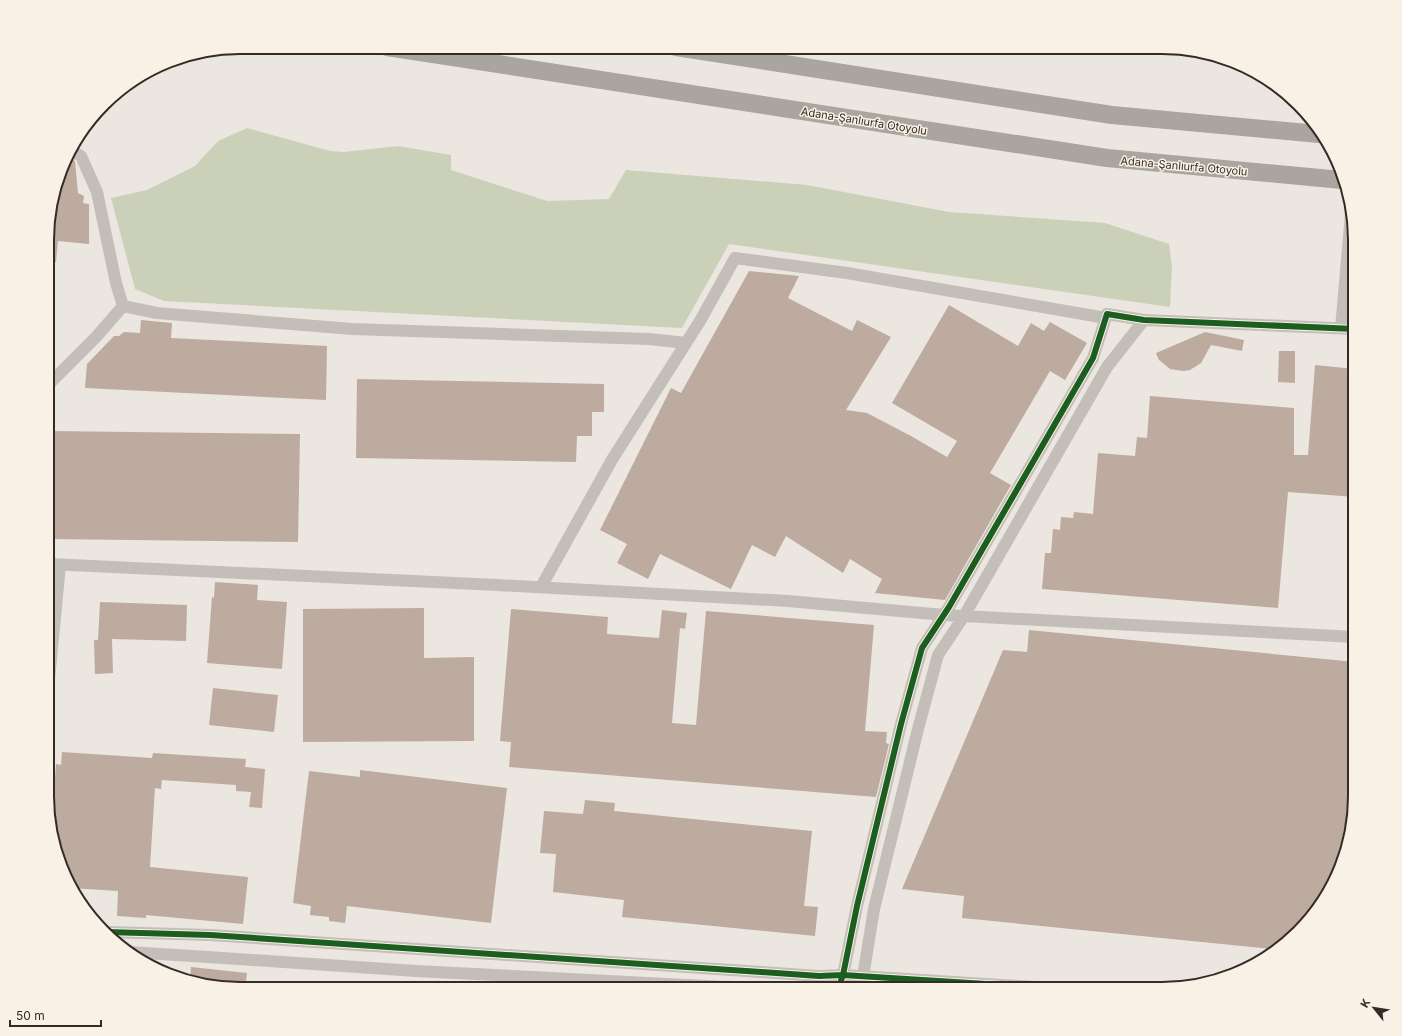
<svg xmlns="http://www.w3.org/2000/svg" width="1402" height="1036" viewBox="0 0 1402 1036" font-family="Inter,sans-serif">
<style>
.green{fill:#cbd1b8}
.building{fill:#beaba0}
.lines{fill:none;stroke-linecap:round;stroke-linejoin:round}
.minor{stroke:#c4beb8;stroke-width:12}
.highway{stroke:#aaa59e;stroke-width:18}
.cycleway-casing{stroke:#f9f1e5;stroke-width:8}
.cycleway{stroke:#1b5e20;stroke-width:6}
.labels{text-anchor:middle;stroke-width:3;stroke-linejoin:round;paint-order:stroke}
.street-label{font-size:11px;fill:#342b26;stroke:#f9f1e5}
.rim{fill:none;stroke:#342b26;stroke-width:2}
</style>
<rect width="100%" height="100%" fill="#ebe6df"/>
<!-- green -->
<path class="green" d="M247,128L330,151L344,152L398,146L451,155V170L547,201L609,199L626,170L807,185L949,212L1105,223L1169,244L1172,267L1170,307L729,244L682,328L164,301L135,289L111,198L147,190L195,166L218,141Z"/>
<!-- building -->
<path class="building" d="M66,156L75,161L78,193L84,196L83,203L89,204V244L58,241L56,262H49V215Z
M749,271L799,276L788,298L852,331L857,320L891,337L846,410L867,413L911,436L947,457L957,441L892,403L949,305L1018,346L1031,323L1044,331L1050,322L1087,343L1065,380L1050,371L990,473L1011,485L945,600L875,593L882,579L850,559L843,573L786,536L775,557L752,545L731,589L660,554L648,579L617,563L627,544L600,530L671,388L681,393Z
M141,320L172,323L171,338L327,346L326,400L85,388L87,364L114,336H119L124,332L140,333Z
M1205,332L1244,340L1242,351L1211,345L1201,363L1190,370L1183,371L1170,369L1159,360L1156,353Z
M1279,351H1295V383L1278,382Z
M1315,365L1355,369V497L1288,492L1278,608L1042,589L1045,553H1051L1053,529L1060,530L1061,517L1073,518L1074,512L1093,514L1098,453L1135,456L1137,437L1147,438L1150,396L1294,408V455H1308Z
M357,379L604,384V412H592V436H577L576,462L356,458Z
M49,431L300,434L298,542L49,539Z
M215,582L258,585L257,600L287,602L282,669L207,663L212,597L214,598Z
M100,602L187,605L186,641L112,639L113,673L95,674L94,640H98Z
M424,608V658L474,657V741L303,742V609Z
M511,609L608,617L607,634L659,638L662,610L687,613L685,629L680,628L672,723L696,725L706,611L874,625L865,731L887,732L886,743L889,744L876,797L509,767L511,742L500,741Z
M1029,630L1355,662V809L1345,859L1315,914L1272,949L962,918L964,896L902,889L1003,650L1027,652Z
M213,688L278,695L274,732L209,725Z
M62,752L152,758L153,753L246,759L245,767L265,769L262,808L249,807L251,792L236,791V785L162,780L161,789L155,788L150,867L248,877L243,924L146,915V918L117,916L118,891L71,888L49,821L50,778H55L56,764L61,765Z
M360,770L507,788L491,923L347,906L345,923L329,921V917L310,915L311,906L293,903L309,771L360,777Z
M585,800L615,803L614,811L812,831L804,906L818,907L815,936L622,917L624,900L553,892L556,854L540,853L544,811L583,814Z
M191,967L247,973L245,989H227L190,980Z"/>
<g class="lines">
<!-- minor -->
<path class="minor" d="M70,150L81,156L97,192L116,283L123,306
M123,306L157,313L352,329L649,339L686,343
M1341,328L1351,214
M49,384L97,336L123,306
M49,564L497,585L788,601L944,615L1355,637
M541,587L613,458L700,321L735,258L847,273L1106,318
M49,680L60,565
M107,932L210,935L761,972L819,976L843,975L1066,989
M128,952L208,957L416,971L764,989
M838,989L843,975L857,906L901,724L922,648L949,607L1093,358L1107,314L1144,320L1355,329
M861,989L874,909L918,729L938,655L964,616L1107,367L1144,320"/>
<!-- highway -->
<path class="highway" d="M387,47L1107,158L1342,180
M676,47L1112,115L1319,134"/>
<defs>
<path id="cycleway" d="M107,932L210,935L761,972L819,976L843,975L1066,989
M838,989L843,975L857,906L901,724L922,648L949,607L1093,358L1107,314L1144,320L1355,329"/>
</defs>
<!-- cycleway casing -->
<use href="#cycleway" class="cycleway-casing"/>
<!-- cycleway -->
<use href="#cycleway" class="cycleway"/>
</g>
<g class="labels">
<!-- street labels -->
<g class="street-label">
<text transform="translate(864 121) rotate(9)" y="4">Adana-Şanlıurfa Otoyolu</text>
<text transform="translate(1184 166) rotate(5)" y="4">Adana-Şanlıurfa Otoyolu</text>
</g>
</g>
<!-- crop -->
<path d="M0 0H1402V1036H0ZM240 54H1162A186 186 0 0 1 1348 240V796A186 186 0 0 1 1162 982H240A186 186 0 0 1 54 796V240A186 186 0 0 1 240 54Z" fill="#f9f1e5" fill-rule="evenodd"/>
<path class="rim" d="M240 54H1162A186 186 0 0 1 1348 240V796A186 186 0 0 1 1162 982H240A186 186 0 0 1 54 796V240A186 186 0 0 1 240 54Z"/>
<!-- north arrow -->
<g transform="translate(1374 1008) rotate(300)" stroke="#f9f1e5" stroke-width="3" paint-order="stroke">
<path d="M0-3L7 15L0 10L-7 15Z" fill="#342b26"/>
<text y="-6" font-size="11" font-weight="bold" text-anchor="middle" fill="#342b26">K</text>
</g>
<!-- scale -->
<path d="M10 1020v6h91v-6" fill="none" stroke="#342b26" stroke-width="2"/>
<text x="16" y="1020" font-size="12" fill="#342b26" stroke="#f9f1e5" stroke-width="3" paint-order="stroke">50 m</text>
</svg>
